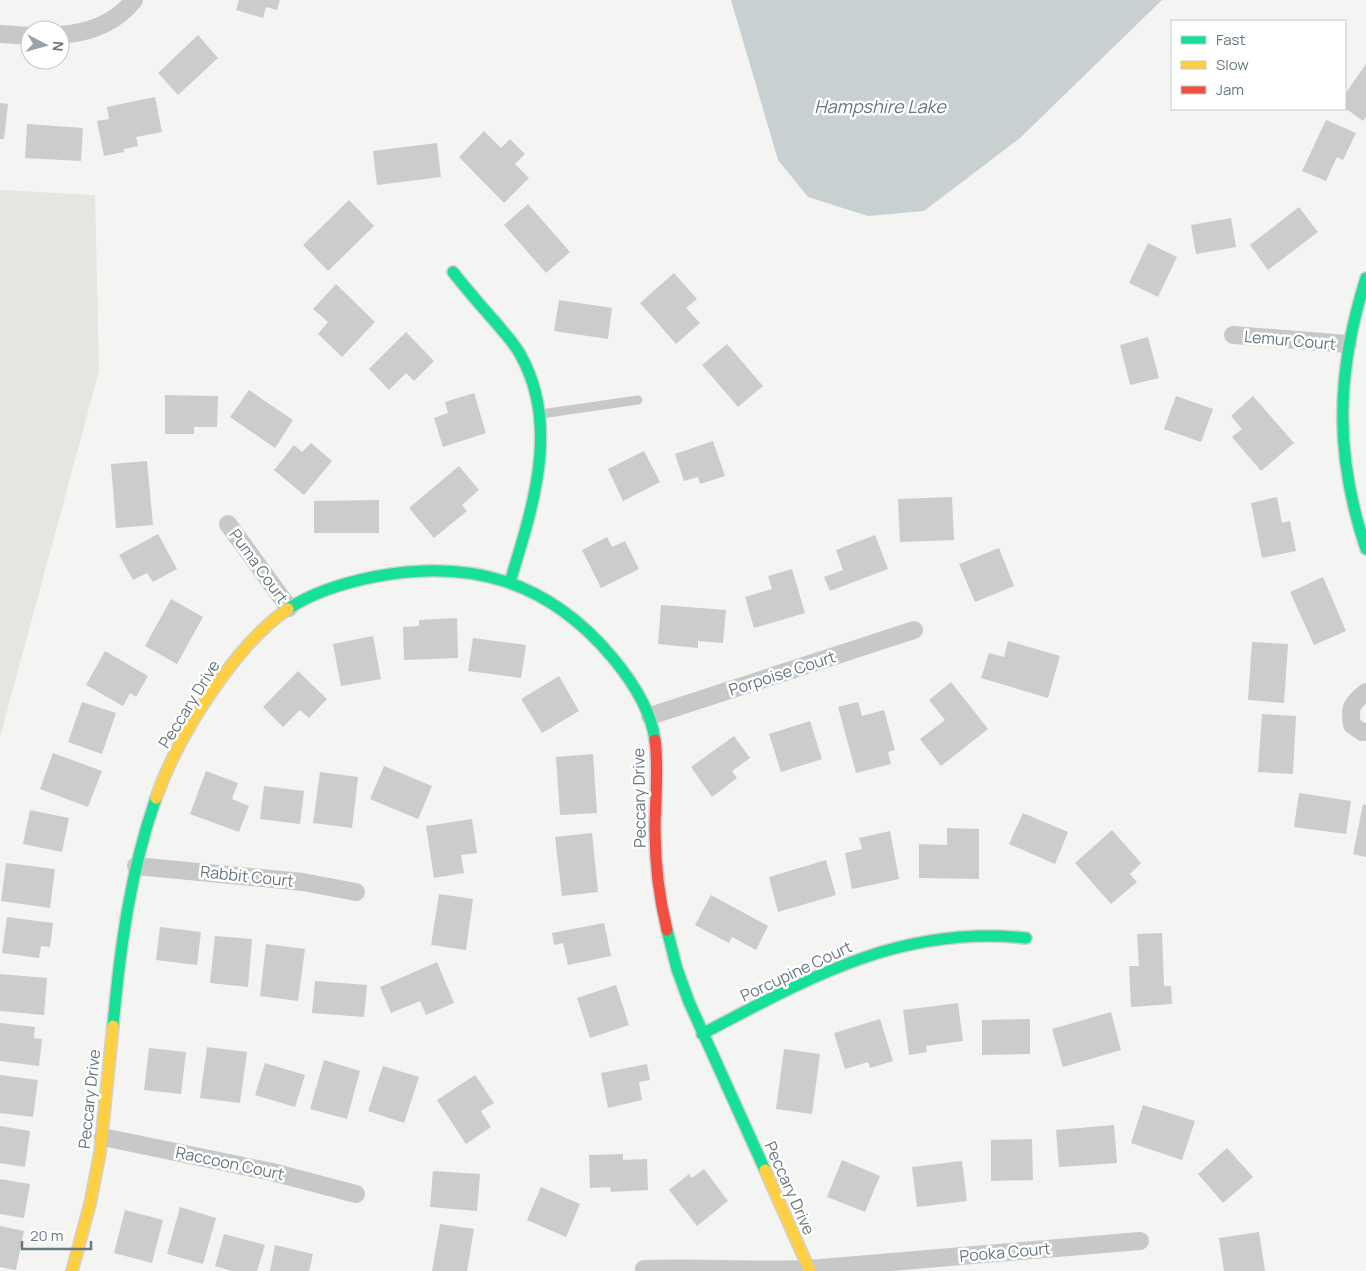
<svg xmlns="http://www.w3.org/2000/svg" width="1366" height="1271" viewBox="0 0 1366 1271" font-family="Manrope,sans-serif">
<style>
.green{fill:#e3e6e1}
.water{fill:#c8d0d2}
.building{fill:#cbcccc}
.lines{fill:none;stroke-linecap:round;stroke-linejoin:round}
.fast-casing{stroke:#d0d1d1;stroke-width:14}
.slow-casing{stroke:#d0d1d1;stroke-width:14}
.jam-casing{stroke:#d0d1d1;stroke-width:14}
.lane{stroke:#c7c9c9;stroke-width:9}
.street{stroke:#c7c9c9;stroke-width:18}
.fast{stroke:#16e098;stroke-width:11}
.slow{stroke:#ffcf43;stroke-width:11}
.jam{stroke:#f24e42;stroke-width:11}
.labels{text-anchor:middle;stroke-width:5;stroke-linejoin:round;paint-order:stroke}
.street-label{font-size:16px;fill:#677880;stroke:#fff}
.water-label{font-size:18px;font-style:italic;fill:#63797d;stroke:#fff}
</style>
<rect width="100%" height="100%" fill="#f4f4f3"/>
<!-- green -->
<path class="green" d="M0,190L95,195L99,371L0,737Z"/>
<!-- water -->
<path class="water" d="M731,0H1162L1020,138L924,211L868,216L808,197L778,160Z"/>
<!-- building -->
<path class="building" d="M239,0H280L277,10L266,7L263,18L236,10Z
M198,35L218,58L178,95L158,73Z
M1366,64V117L1363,121L1345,108V94Z
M155,97L162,132L136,137L138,146L124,149V152L104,156L97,121L109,119L107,107Z
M0,103L8,104L4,139H0Z
M1326,120L1356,133L1343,160L1337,157L1326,181L1302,171Z
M27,124L83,128L81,161L25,158Z
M484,131L501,148L510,139L525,154L515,164L529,178L504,203L459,157Z
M437,143L441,177L377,185L373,151Z
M349,200L374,226L328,271L303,245Z
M528,204L570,252L546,273L504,225Z
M1299,207L1318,232L1268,270L1250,245Z
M1231,218L1236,247L1196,254L1191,225Z
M1148,243L1177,257L1158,297L1129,283Z
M674,273L697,299L686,308L700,323L676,344L640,303Z
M336,284L375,322L342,357L318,334L328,322L313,309Z
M559,300L612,308L608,339L554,331Z
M406,332L434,361L414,381L406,373L389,390L369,369Z
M1148,337L1159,378L1130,385L1120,345Z
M727,344L763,386L738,407L702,365Z
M249,390L293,420L275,448L230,417Z
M474,393L486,433L443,447L434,418L448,413L445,402Z
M165,395L218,396L217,427H194V434H165Z
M1176,396L1213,409L1201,442L1164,429Z
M1253,396L1294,443L1261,471L1232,437L1242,429L1231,416Z
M713,441L725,476L700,484L698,477L684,481L675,454Z
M311,443L332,461L304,495L274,470L294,445L302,452Z
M644,451L660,482L623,501L608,469Z
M147,461L153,525L116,528L111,464Z
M459,466L479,490L462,505L467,511L434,538L409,508Z
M952,497L954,540L900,542L898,499Z
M1277,497L1282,523L1290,521L1296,551L1262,558L1251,503Z
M379,500V533H314V501Z
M158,534L177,569L153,582L147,573L133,580L119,555Z
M875,535L888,569L830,591L824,577L843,570L836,550Z
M607,537L612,547L625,541L639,569L601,588L582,550Z
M999,548L1014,586L975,602L959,564Z
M792,569L805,613L754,628L745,597L772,589L768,576Z
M1323,577L1346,631L1314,645L1290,592Z
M171,599L203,617L177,664L145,646Z
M661,605L726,610L723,643L698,641V648L658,644Z
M457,618L458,658L404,660L403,627L419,626V620Z
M373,636L381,679L341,686L333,644Z
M473,638L526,645L521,678L468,671Z
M1008,641L1060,656L1048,698L981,678L989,653L1004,657Z
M1252,642L1288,644L1284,703L1248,700Z
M105,651L148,676L136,697L130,693L123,706L86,685Z
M298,671L327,699L309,718L300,710L283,727L263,707Z
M559,676L579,711L542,733L521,699Z
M951,682L988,729L941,766L920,739L945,720L929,700Z
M82,702L116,713L102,754L68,742Z
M858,702L862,716L884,710L895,750L888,752L891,764L856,773L838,707Z
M1262,714L1296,716L1293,774L1258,772Z
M810,721L822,759L781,772L769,734Z
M734,736L750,758L732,771L737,778L712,797L691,767Z
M53,753L102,771L88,807L40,789Z
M593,754L597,813L560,815L556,757Z
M384,766L432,786L418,819L370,799Z
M206,771L238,783L232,799L249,806L239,832L190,814Z
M320,772L358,777L352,828L313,823Z
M264,786L304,791L300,824L260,819Z
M1299,793L1351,801L1346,834L1294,827Z
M1363,804L1366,805V857L1353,854Z
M30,810L69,818L62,852L23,844Z
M1023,813L1068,832L1055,864L1009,844Z
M472,819L477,853L461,855L464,873L434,878L426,826Z
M947,828L979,829V879L919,878V844L947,845Z
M1112,830L1141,863L1130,874L1137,882L1111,904L1075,863Z
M890,831L899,879L852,889L845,853L862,849L859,838Z
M592,833L598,892L562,896L555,837Z
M826,860L836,895L778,912L769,877Z
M6,863L55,869L50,908L1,901Z
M439,894L473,899L466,950L431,945Z
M711,895L768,926L756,950L732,937L729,943L695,925Z
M7,917L53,923L50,947L41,946L39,958L2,953Z
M604,923L611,956L568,965L563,943L554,945L552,933Z
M160,927L201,932L197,965L156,960Z
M1162,933L1164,986H1171L1172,1004L1131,1007L1129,966H1139L1137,934Z
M215,936L252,939L248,987L210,983Z
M266,944L305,949L298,1001L260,996Z
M437,962L454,1003L426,1015L420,1001L391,1013L380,987Z
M0,974L47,978L44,1015L0,1011Z
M315,981L367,985L364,1017L312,1013Z
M616,985L629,1025L590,1038L577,998Z
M958,1003L963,1041L926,1046L927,1052L909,1055L903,1010Z
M1111,1012L1121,1050L1063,1067L1052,1029Z
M880,1019L893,1061L870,1068L868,1062L845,1069L834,1033Z
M1030,1019V1054L982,1055V1020Z
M0,1023L35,1027L34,1038L42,1039L39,1066L0,1061Z
M207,1047L247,1052L240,1103L200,1098Z
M149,1048L186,1052L181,1094L144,1090Z
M784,1049L820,1054L812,1114L776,1109Z
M324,1060L360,1071L347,1119L310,1109Z
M265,1063L305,1075L295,1107L255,1095Z
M647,1064L650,1080L639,1082L642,1100L608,1108L601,1073Z
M383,1066L419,1077L404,1123L368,1111Z
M0,1075L38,1080L33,1117L0,1113Z
M475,1075L494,1103L481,1111L491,1127L466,1144L437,1100Z
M1143,1105L1195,1121L1182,1160L1131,1143Z
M1114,1125L1117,1163L1059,1167L1056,1130Z
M0,1126L30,1131L25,1167L0,1163Z
M1032,1139L1033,1180L991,1181V1140Z
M1227,1148L1253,1177L1223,1203L1198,1174Z
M623,1154V1160L647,1159L648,1190L611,1192L610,1187L590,1188L589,1155Z
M842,1160L880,1176L865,1212L827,1197Z
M962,1161L967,1201L917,1207L912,1167Z
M704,1169L728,1201L697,1226L669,1190L689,1174L692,1178Z
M433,1171L480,1174L477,1211L430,1207Z
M0,1179L30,1184L24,1218L0,1214Z
M541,1187L580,1204L566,1237L527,1220Z
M180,1207L216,1218L203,1264L167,1254Z
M125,1210L163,1220L152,1263L114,1253Z
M440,1224L474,1229L467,1271H432Z
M0,1226L24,1231L16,1270L0,1267Z
M1259,1232L1265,1271H1224L1219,1238Z
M224,1234L265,1245L257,1271H232L215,1266Z
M275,1245L313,1254L309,1271H270Z"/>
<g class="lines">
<defs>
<path id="fast" d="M453,272C467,290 482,307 497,324C505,334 514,343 520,354C561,426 532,509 510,582
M1366,278C1336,373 1334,454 1366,549
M288,609C313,592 344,583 373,577C470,558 548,581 612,657C632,681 651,709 655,740
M667,930L677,969L689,1002L765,1170
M113,1026C120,949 130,872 156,798
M702,1034C809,978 900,925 1026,938"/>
<path id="slow" d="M156,798C177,737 235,645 288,609
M765,1170L810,1271
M72,1271L90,1204L100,1153L113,1026"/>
<path id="jam" d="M655,740C659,770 655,800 655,830C655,863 659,897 667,930"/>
</defs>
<!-- fast casing -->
<use href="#fast" class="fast-casing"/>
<!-- slow casing -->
<use href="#slow" class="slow-casing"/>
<!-- jam casing -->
<use href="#jam" class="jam-casing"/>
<!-- lane -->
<path class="lane" d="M541,414L638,400"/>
<!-- street -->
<path class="street" d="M0,34L30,36
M60,35C88,33 116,23 134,0
M1233,335L1348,344
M228,524L289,608
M1366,692C1352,703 1349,707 1352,725L1362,732H1366
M650,716L914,630
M136,866L303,882L356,892
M103,1137L272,1172L356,1194
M644,1269C699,1267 754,1271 809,1269L1140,1241"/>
<!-- fast -->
<use href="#fast" class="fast"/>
<!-- slow -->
<use href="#slow" class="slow"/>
<!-- jam -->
<use href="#jam" class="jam"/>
</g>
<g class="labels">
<!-- street labels -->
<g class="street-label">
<text transform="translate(1290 340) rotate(5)" y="6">Lemur Court</text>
<text transform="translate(259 566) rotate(54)" y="6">Puma Court</text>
<text transform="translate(782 673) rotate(-18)" y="6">Porpoise Court</text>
<text transform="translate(189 704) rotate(-58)" y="6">Peccary Drive</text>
<text transform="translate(639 798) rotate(-91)" y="6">Peccary Drive</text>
<text transform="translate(247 876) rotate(6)" y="6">Rabbit Court</text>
<text transform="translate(796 971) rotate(-25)" y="6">Porcupine Court</text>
<text transform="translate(89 1099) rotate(-84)" y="6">Peccary Drive</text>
<text transform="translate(230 1163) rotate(12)" y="6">Raccoon Court</text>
<text transform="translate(790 1188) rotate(66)" y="6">Peccary Drive</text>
<text transform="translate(1005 1252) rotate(-5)" y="6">Pooka Court</text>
</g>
<!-- water labels -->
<g class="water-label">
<text x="880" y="113">Hampshire Lake</text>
</g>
</g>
<!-- legend -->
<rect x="1171" y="20" width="175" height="90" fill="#ffffff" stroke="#c2c9cc"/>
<rect x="1181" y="36" width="25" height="8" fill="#16e098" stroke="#c2c9cc"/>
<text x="1216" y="45" font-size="15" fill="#677880">Fast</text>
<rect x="1181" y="61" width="25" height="8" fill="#ffcf43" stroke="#c2c9cc"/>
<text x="1216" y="70" font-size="15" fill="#677880">Slow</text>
<rect x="1181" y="86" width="25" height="8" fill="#f24e42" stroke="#c2c9cc"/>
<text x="1216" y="95" font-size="15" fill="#677880">Jam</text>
<!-- north arrow -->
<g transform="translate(45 45) rotate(96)"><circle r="24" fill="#ffffff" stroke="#c2c9cc"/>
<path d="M0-4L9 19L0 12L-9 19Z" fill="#98a3a8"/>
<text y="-8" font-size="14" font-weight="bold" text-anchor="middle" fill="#677880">N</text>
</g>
<!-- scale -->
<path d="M22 1241v8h69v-8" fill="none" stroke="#677880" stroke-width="2.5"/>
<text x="30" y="1241" font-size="15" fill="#677880" stroke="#ffffff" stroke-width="4" paint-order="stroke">20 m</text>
</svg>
